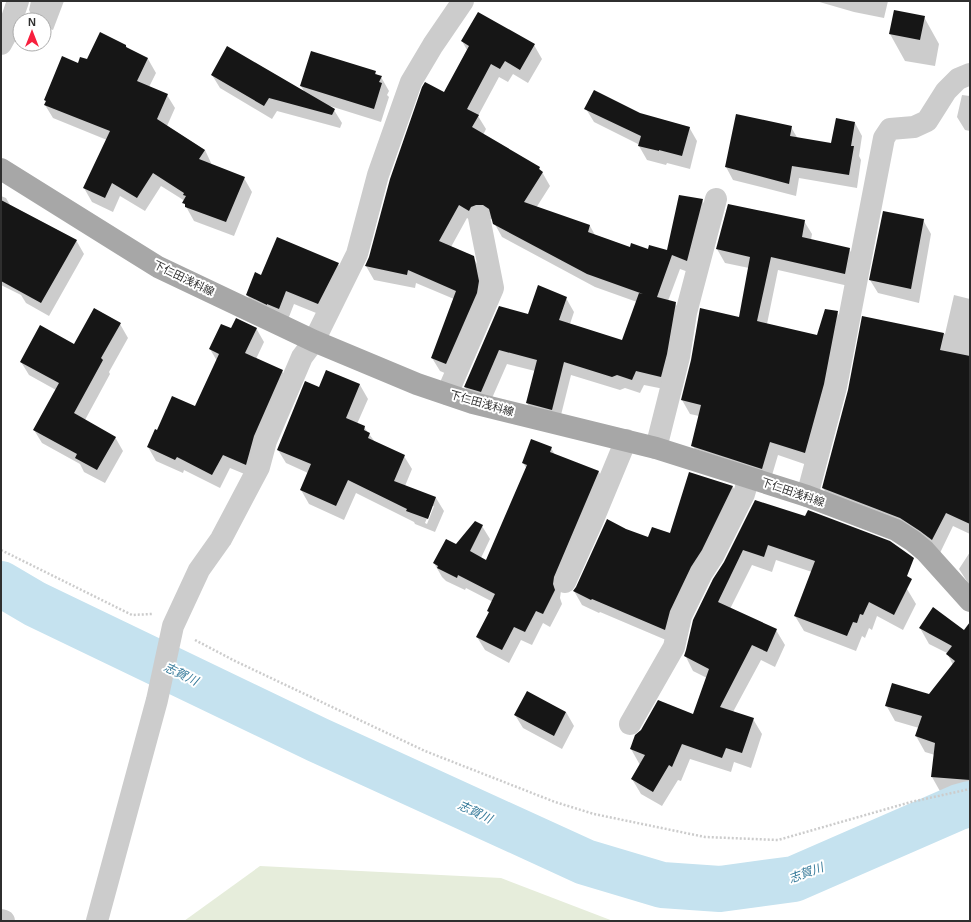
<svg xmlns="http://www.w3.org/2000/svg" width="971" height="922" viewBox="0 0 971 922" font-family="Arial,'Noto Sans JP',sans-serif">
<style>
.green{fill:#e6eddb}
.shadow{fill:#0003;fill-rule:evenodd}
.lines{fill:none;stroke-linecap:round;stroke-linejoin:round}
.river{stroke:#c5e2ef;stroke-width:46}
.building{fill:#161616}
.path{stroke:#ccc;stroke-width:2.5;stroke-dasharray:2 2;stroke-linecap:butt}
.minor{stroke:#ccc;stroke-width:22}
.major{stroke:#a7a7a7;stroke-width:22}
.labels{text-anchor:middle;stroke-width:4;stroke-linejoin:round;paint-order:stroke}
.street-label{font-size:11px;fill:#2f2f2f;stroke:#fff}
.water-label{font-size:12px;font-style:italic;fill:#347999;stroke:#fff}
</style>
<rect width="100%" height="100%" fill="#fff"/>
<!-- green -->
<path class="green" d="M260,866L501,878L613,921H184Z"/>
<!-- shadow -->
<path class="shadow" d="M31,1H64L53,30L44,27V20H34L29,10Z
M816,1H888L884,18L854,12Z
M894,12L924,17L939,44L935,66L905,61L890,34Z
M462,41L534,45L542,59L528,83L513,74L508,82L499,77L478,116L486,129L483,135L539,168L542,172L550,186L536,208L590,226L595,235L631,248L668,252L702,200L710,214L694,274L680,269L668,301L675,303L683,316L669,390L644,385L640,393L625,388L620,390L571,375L559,423L535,417L527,403L535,371L507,364L489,405L473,400L465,387L529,315L566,298L574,312L570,324L623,341L637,302L595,287L502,237L492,219L484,218L477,224L467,218L451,247L473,257L481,271L485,307L454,377L440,371L432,358L454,299L416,283L415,288L374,280L366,266L444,94L467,50Z
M126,46L128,49L148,59L156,73L149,87L167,95L175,108L167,126L205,150L212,165L244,178L252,192L234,236L194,221L184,203L185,201L161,186L145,211L120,196L113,212L92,202L84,188L107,140L53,118L45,105L46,102L45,100L79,64Z
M375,72L378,76L381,77L389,91L387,95L389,97L381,122L330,106L334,110L342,123L340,128L277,111L272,119L220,88L212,75L305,93L301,86Z
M962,95L970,96V131L965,130L957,117Z
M586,109L640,114L689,127L697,141L690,169L667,163L666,165L647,160L639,146L640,145L594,122Z
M855,123L862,136L859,156L861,160L857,188L799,178L796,196L733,180L726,167L791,127L798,139L832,144Z
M1,196L6,198L10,205L76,240L84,254L49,316L26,303L21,295L1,285Z
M728,205L804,221L812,234L811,240L849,249L857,262L853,287L778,270L767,324L818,336L837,312L845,326L813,467L778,455L770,482L700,460L693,446L699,416L690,414L682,400L692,360L740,318L749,268L725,263L717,249Z
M923,220L931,234L919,303L878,293L870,280Z
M338,264L346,277L326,317L294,304L287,322L255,308L247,295L262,276Z
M954,295L970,299V534L953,526L940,553L831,502L823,488L849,390L863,318L945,334Z
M120,324L128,338L109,372L110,374L85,420L115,437L123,451L105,483L84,472L80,464L42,443L34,430L56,390L29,375L21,362L74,345Z
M256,328L264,342L256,359L282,371L290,385L254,478L230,468L220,488L184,470L183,473L156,461L148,447L157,431L196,407L217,361L210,349L232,330Z
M327,371L360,385L368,399L357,424L364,427L375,442L404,456L412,469L405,486L436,498L444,511L435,532L415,524L414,522L356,493L344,520L309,504L301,490L308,473L286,463L278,450L320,388ZM432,506H434L427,524L425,523Z
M551,448L555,455L599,472L606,485L561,591L560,598L562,604L550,627L543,623L532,645L521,640L509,663L485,650L477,637L490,613L488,611L493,602L466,588L465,590L446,581L442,577L434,563L482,526L490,539L481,558L486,561L527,469L523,463Z
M690,473L733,487L741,500L673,643L600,612L599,613L582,605L574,591L626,530L649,538L670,534Z
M756,501L907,589L916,604L903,630L877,616L872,630L869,628L865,638L862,636L856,651L804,631L795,616L812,572L776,560L772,572L752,565L730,609L776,630L785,645L775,667L761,660L733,712L753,719L762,734L751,768L734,762L731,772L690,759L681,781L678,780L662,806L641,794L632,779L640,765L631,749L694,715L707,678L693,671L685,655L725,562Z
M970,552V586L959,569Z
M920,628L970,636V795L941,793L932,777L935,755L925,752L916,736L919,728L895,721L886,705L930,696L953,665L947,653L929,644Z
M566,712L574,726L562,749L523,728L515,715Z"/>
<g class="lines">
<!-- river -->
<path class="river" d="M1,584L35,604L318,740L585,862L662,885L720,889L794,879L959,807L970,804"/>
</g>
<!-- building -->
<path class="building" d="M894,10L925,16L920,40L889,34Z
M478,12L535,44L520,70L505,61L500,69L491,64L467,109L479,115L472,127L540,167L539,169L543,172L524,202L590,225L588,232L630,247L631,243L648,249L649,245L667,250L679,195L703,199L687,261L672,255L657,297L676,302L667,354L661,377L636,371L632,380L617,375L612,377L564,362L552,410L526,403L537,360L499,350L481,392L464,387L499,306L528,314L538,285L567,297L559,320L622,340L639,293L643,294L587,274L493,224L489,209L483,205H476L471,207L469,211L459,205L439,241L474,256L479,281L477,293L446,364L431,358L456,291L408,270L407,275L365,266L369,257L390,179L422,87L425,82L444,92L469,46L461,41Z
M100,32L126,45V47L148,58L137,81L168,94L157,119L205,150L199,159L245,177L226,222L185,207V204L182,203L186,196L183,195L184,193L153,173L137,198L112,183L105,198L83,188L110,131L44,105L46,101L44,100L62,56L78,63L80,57L87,59Z
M227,46L335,109L332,115L269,98L264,106L211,75Z
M311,51L376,71L375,74L382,76L379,82L382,83L374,109L300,86Z
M594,90L640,113L690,127L682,156L659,150V151L638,146L641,136L584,109Z
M736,114L792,126L790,136L831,143L836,118L855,122L851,146H854L849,175L792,166L789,184L725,167Z
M1,200L77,240L41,303L1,281Z
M728,204L805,220L802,237L850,248L845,274L771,257L757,321L817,335L825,309L838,311L824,384L805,453L770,442L762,469L691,446L701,405L681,400L691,360L700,308L739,317L750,257L716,249Z
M883,211L924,219L911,289L869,280Z
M277,237L339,263L318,304L286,291L279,309L267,304V305L246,295L255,272L261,275Z
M94,308L121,323L101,358L103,360L74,413L116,437L97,470L75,458L77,454L33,430L59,383L20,362L40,325L74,344Z
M862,316L944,333L940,350L970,356V524L946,513L932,540L920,531L900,518L822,488L848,390Z
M236,318L257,328L245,353L283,370L254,436L246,465L223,455L212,475L177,457L175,460L147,447L155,429L157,430L172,396L195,406L219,354L209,349L221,324L231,328Z
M326,370L360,384L346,418L365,426L364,430L370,433L368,438L405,455L394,481L436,497L428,519L406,511L407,509L348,480L336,506L300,490L311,464L277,450L305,381L319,387Z
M531,439L552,447L550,452L599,471L554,577L553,584L555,590L543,614L536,611L525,632L514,627L502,650L476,637L489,612L487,611L495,594L458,575L457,578L437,568L438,566L433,563L446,539L456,544L475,521L483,525L470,551L486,560L527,465L522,463Z
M689,472L733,486L702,550L691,567L670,611L665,630L592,599L591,600L573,591L576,587L607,519L626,529L648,537L652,527L670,533Z
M755,500L805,516L808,510L890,541L914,558L907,576L912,579L894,615L869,602L863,615L860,614L857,623L853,622L847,636L794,616L815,561L768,545L764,557L743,550L718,602L777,629L767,652L752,645L720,707L754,718L742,753L726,748L722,758L682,744L672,767L669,765L653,792L631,779L645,755L630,749L635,735L641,730L658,700L693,714L709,669L684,656L686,650L693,620L713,579L724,562Z
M933,607L964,630L970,622V780L931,777L935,743L915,736L922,716L885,706L892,683L929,694L955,661L946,654L952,646L919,628Z
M527,691L566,712L554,736L514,715Z"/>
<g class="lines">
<!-- path -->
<path class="path" d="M1,550L132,615L152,614
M195,640L235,661L425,751L555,802L594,814L705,837L778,840L911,802L970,789"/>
<!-- minor -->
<path class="minor" d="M1,44L7,33L18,1
M447,394L493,288L479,217
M656,448L679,357L686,313L716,199
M807,496L836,387L884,138L890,129L914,127L927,121L946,91L958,79L970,74
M565,582L592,522L626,440
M630,724L674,647L681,616L702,573L713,556L744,494L749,477
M1,920L4,921
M97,921L157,700L173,626L199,570L221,539L259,467L266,441L302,357L314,341L357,254L378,175L411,82L433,45L463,1"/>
<!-- major -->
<path class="major" d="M1,169L158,267L314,341L417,384L473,403L656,448L807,496L896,530L913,541L925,551L970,601"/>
</g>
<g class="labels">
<!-- street labels -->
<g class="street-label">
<text transform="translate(184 278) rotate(26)" y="4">下仁田浅科線</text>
<text transform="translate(482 403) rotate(16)" y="4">下仁田浅科線</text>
<text transform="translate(793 492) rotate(19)" y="4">下仁田浅科線</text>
</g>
<!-- water labels -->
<g class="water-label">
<text transform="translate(181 674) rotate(26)" y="4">志賀川</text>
<text transform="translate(475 812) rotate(25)" y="4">志賀川</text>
<text transform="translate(806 873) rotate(-20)" y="4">志賀川</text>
</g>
</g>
<!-- border -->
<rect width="971" height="922" fill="none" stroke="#2f2f2f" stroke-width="4"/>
<!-- north arrow -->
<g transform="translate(32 32)"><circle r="19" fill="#ffffff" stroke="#acacac"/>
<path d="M0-3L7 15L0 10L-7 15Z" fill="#f7203e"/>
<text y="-6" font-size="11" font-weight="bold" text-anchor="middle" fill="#2f2f2f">N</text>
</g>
</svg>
